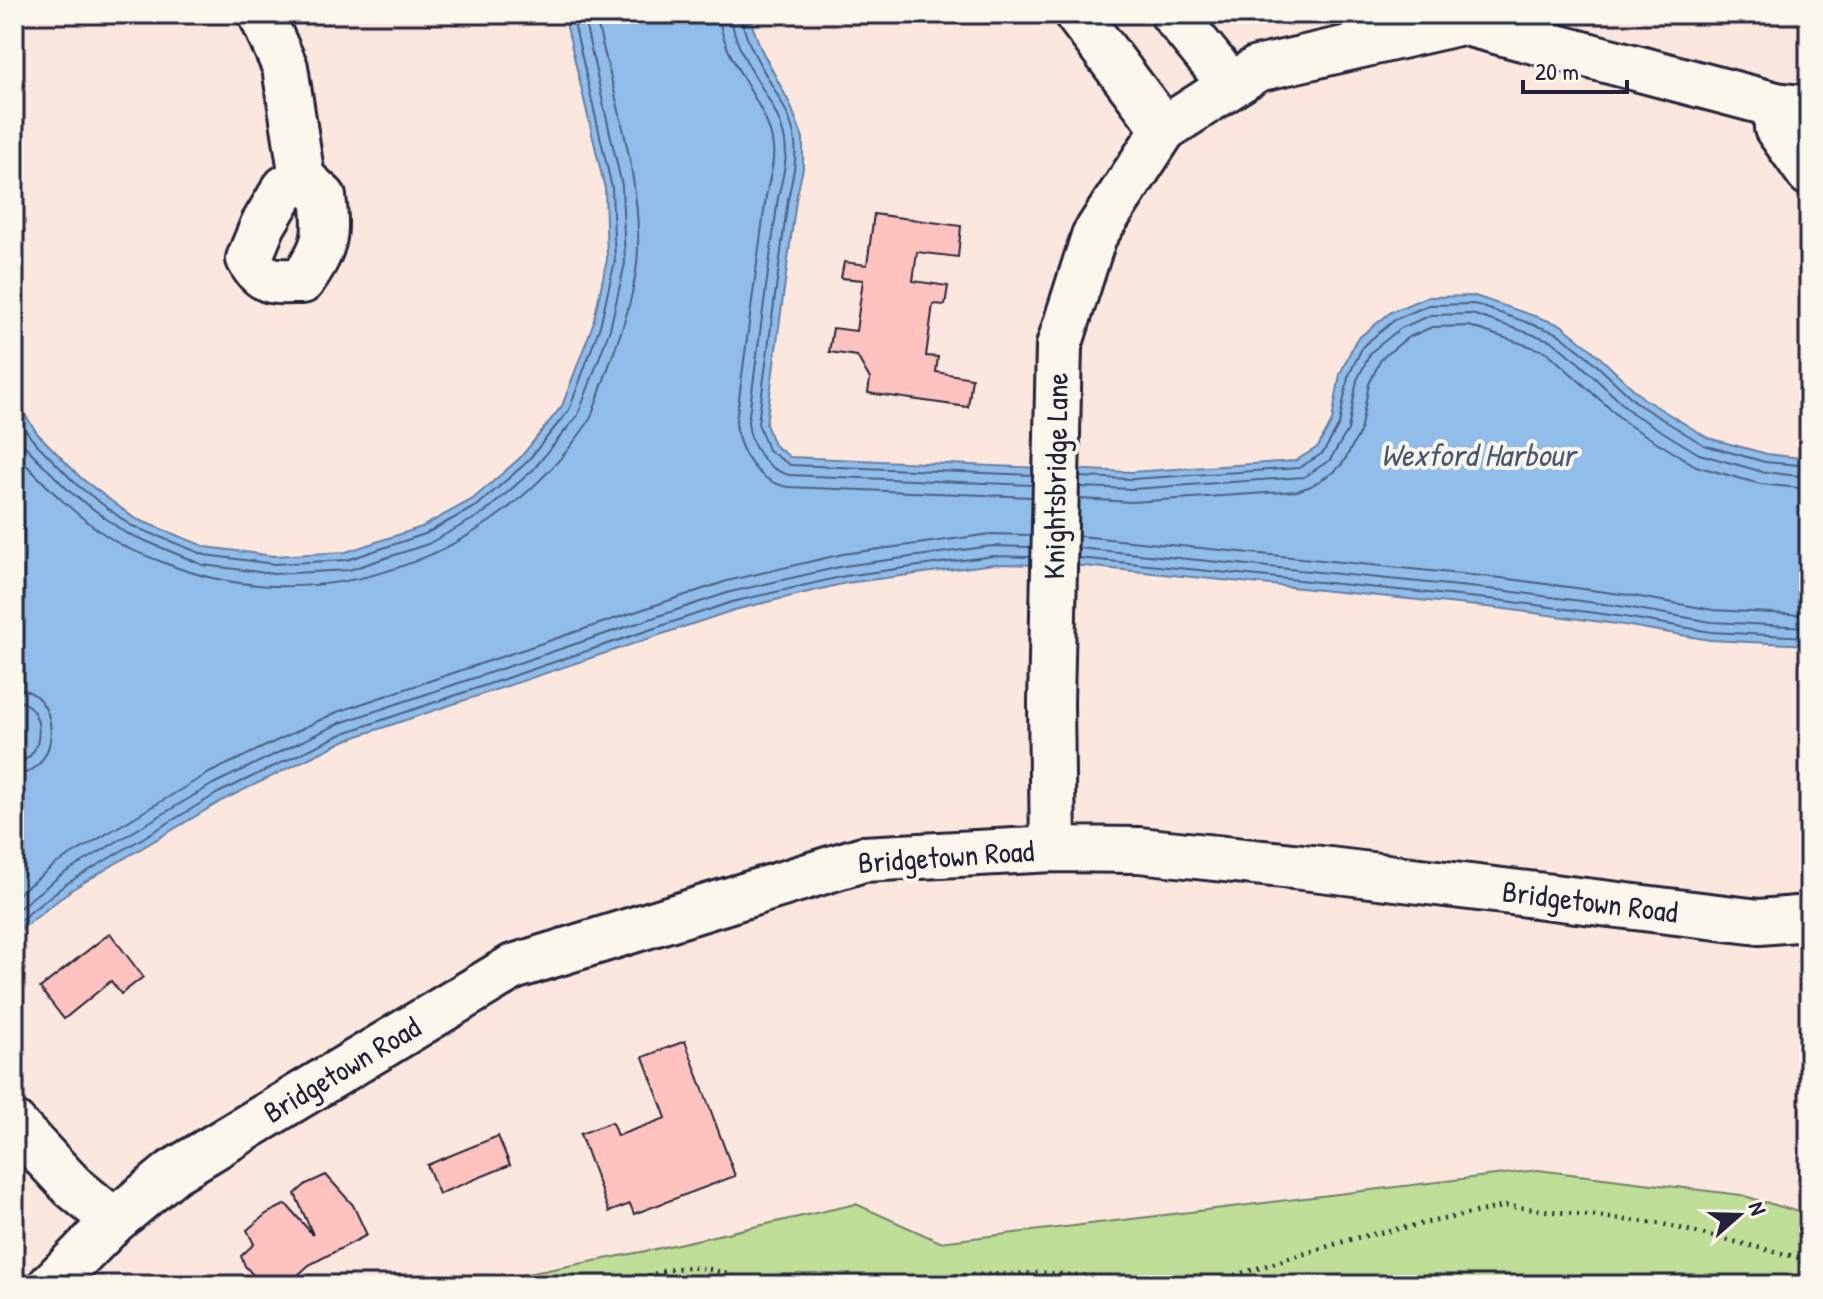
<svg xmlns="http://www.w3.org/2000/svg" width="1823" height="1299" viewBox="0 0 1823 1299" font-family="'Patrick Hand',sans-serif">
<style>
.green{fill:#bfde97;stroke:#708069;stroke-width:2}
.water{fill:#91bdea;stroke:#657fa4;stroke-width:2}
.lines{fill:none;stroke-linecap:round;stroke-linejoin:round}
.shore{stroke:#4e6081;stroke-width:2}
.building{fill:#fec2bf;stroke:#22223b;stroke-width:2}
.minor-casing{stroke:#22223b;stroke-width:50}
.path{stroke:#22223b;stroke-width:5;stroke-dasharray:2 6;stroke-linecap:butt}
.minor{stroke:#fbf7ec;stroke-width:44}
.labels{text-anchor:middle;stroke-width:8;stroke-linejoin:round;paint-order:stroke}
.street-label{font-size:30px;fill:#22223b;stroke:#fbf7ec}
.water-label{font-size:32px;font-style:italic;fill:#495878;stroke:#fbf7ec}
</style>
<rect width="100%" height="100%" fill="#fce7de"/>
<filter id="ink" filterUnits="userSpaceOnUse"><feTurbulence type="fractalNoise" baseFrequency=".0125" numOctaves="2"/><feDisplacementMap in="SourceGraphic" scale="16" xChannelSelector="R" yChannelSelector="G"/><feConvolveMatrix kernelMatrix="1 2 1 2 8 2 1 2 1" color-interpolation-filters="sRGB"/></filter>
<g filter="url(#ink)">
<!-- green -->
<path class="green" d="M1538,1170L1741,1195L1809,1215V1285H508L517,1276L651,1250L856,1204L940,1242Z"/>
<!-- water -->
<path class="water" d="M564,14H748L761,49L790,104L803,138V168L796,200L766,424L774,445L790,457L1131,472L1295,461L1318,447L1332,421L1340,374L1356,340L1391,312L1426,297L1475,296L1561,325L1592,350L1644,399L1708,438L1767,454L1809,459V645L1710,640L1624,625L1497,608L1084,566L994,564L846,583L734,610L346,740L223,800L71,890L14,935V755L21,733L14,707V398L37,433L81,478L134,518L206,547L274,556L346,552L422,527L473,499L520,458L562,406L593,324L607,260L605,189Z"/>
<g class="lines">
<!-- shore -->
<path class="shore" d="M719,14C721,61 769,103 773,147C775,163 769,180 766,196L736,421C737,451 758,482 788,487L1032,497
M731,14C734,61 777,96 785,141C788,160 782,180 778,198L748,422C750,446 765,469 789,475L1032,485
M741,14C746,59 791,100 795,142C797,162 792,180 788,199L758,423L768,450L790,465L1032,475
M14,412L31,438L77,485L130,525L205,555L274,564L347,560L425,534L478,505L526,463L569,410L600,326L615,261L612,188L572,14
M14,430L24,445L69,491L124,532L203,565L274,574L349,570L428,544L484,513L533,470L578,415L610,329L625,263L622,186L583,14
M14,452C45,485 78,519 118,543C131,551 148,556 162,562C317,625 494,560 587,424C594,413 598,397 602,385C616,346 633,305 637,263C645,188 612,88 595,14
M1080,477L1132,479L1299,468L1323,453L1339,425L1348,377L1363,346L1396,319L1429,305L1474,304L1557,333L1587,356L1639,405L1704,445L1765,462L1809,466
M1080,487L1133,489L1304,477L1330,460L1348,430L1357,380L1371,352L1401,328L1431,315L1472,314L1552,341L1580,364L1632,413L1699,454L1763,472L1809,477
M1080,499L1132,502L1297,491L1311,486L1334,472L1343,463L1360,432L1369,384L1381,359L1407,338L1432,327L1469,326L1547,352L1627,424L1696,466L1760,484L1809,489
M1079,536L1501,578L1628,595L1713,610L1809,615
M1078,548L1499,590L1626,607L1712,622L1809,627
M1078,558L1498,600L1625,617L1711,632L1809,637
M14,688C63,690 63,773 14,775
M14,700C47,702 47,761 14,763
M14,897L56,864L207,774L337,712L727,581L843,554L991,534L1031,535
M14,912L61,875L213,784L340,723L730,592L844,566L992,546L1030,547
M14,925L66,884L218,793L344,733L732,602L845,576L993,556L1030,557"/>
</g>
<!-- building -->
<path class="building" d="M874,214L961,226L958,257L917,252L913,281L948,286L945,305L933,304L926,356L938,357L936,372L972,378L968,407L868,393L870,379L857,356L829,352L833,328L856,331L863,280L841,278L844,262L867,265Z
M110,933L143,977L121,994L111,981L64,1019L40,988Z
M685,1041L735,1176L634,1214L630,1204L609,1212L580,1134L612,1122L617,1136L666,1118L643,1057Z
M498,1136L510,1165L439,1194L427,1165Z
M326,1175L353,1205L367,1235L309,1265L287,1285H262L245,1266L241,1256L254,1244L247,1230L266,1214L286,1204L313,1235L295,1194L306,1184Z
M311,1276L319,1285H292Z"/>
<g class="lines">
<defs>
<path id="minor" d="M261,14L285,67L302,178L323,197C328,238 325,247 302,281C275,281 263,285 249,259L263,225L285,188L302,178
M1077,14L1164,129
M1173,14L1231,85
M1776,105L1777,128L1809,173
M1053,849L1051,703L1059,346L1094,236L1164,129L1257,69L1462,22L1776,105L1809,109
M14,1124L72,1186L114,1221
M51,1285L114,1221L173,1172L513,967L863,859L1053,849L1139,850L1321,869L1759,922L1809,918"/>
</defs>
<!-- minor casing -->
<use href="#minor" class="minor-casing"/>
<!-- path -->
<path class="path" d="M624,1285C681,1263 697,1260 754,1285
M852,1285L920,1277L1045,1273L1164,1281L1223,1279L1355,1238L1506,1206L1662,1224L1809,1260"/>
<!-- minor -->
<use href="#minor" class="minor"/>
</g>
</g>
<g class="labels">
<!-- street labels -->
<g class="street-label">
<text transform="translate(1056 476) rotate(-89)" y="10">Knightsbridge Lane</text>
<text transform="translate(946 857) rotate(-4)" y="10">Bridgetown Road</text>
<text transform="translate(1590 902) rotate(7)" y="10">Bridgetown Road</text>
<text transform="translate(342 1070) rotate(-31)" y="10">Bridgetown Road</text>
</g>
<!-- water labels -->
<g class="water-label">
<text x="1478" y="466">Wexford Harbour</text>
</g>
</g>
<!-- margin -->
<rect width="1823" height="1299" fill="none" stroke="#fbf7ec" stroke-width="48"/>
<rect x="24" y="24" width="1775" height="1251" fill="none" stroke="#22223b" stroke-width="3" filter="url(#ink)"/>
<!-- north arrow -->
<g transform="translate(1739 1215) rotate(70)" stroke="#fbf7ec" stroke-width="6" paint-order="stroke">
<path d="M0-6L14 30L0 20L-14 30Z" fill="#22223b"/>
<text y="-12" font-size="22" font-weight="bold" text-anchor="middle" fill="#22223b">N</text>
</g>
<!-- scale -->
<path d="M1523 80v12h104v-12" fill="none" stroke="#22223b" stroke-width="4"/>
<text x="1535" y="80" font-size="24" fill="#22223b" stroke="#fbf7ec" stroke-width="6" paint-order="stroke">20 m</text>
</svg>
